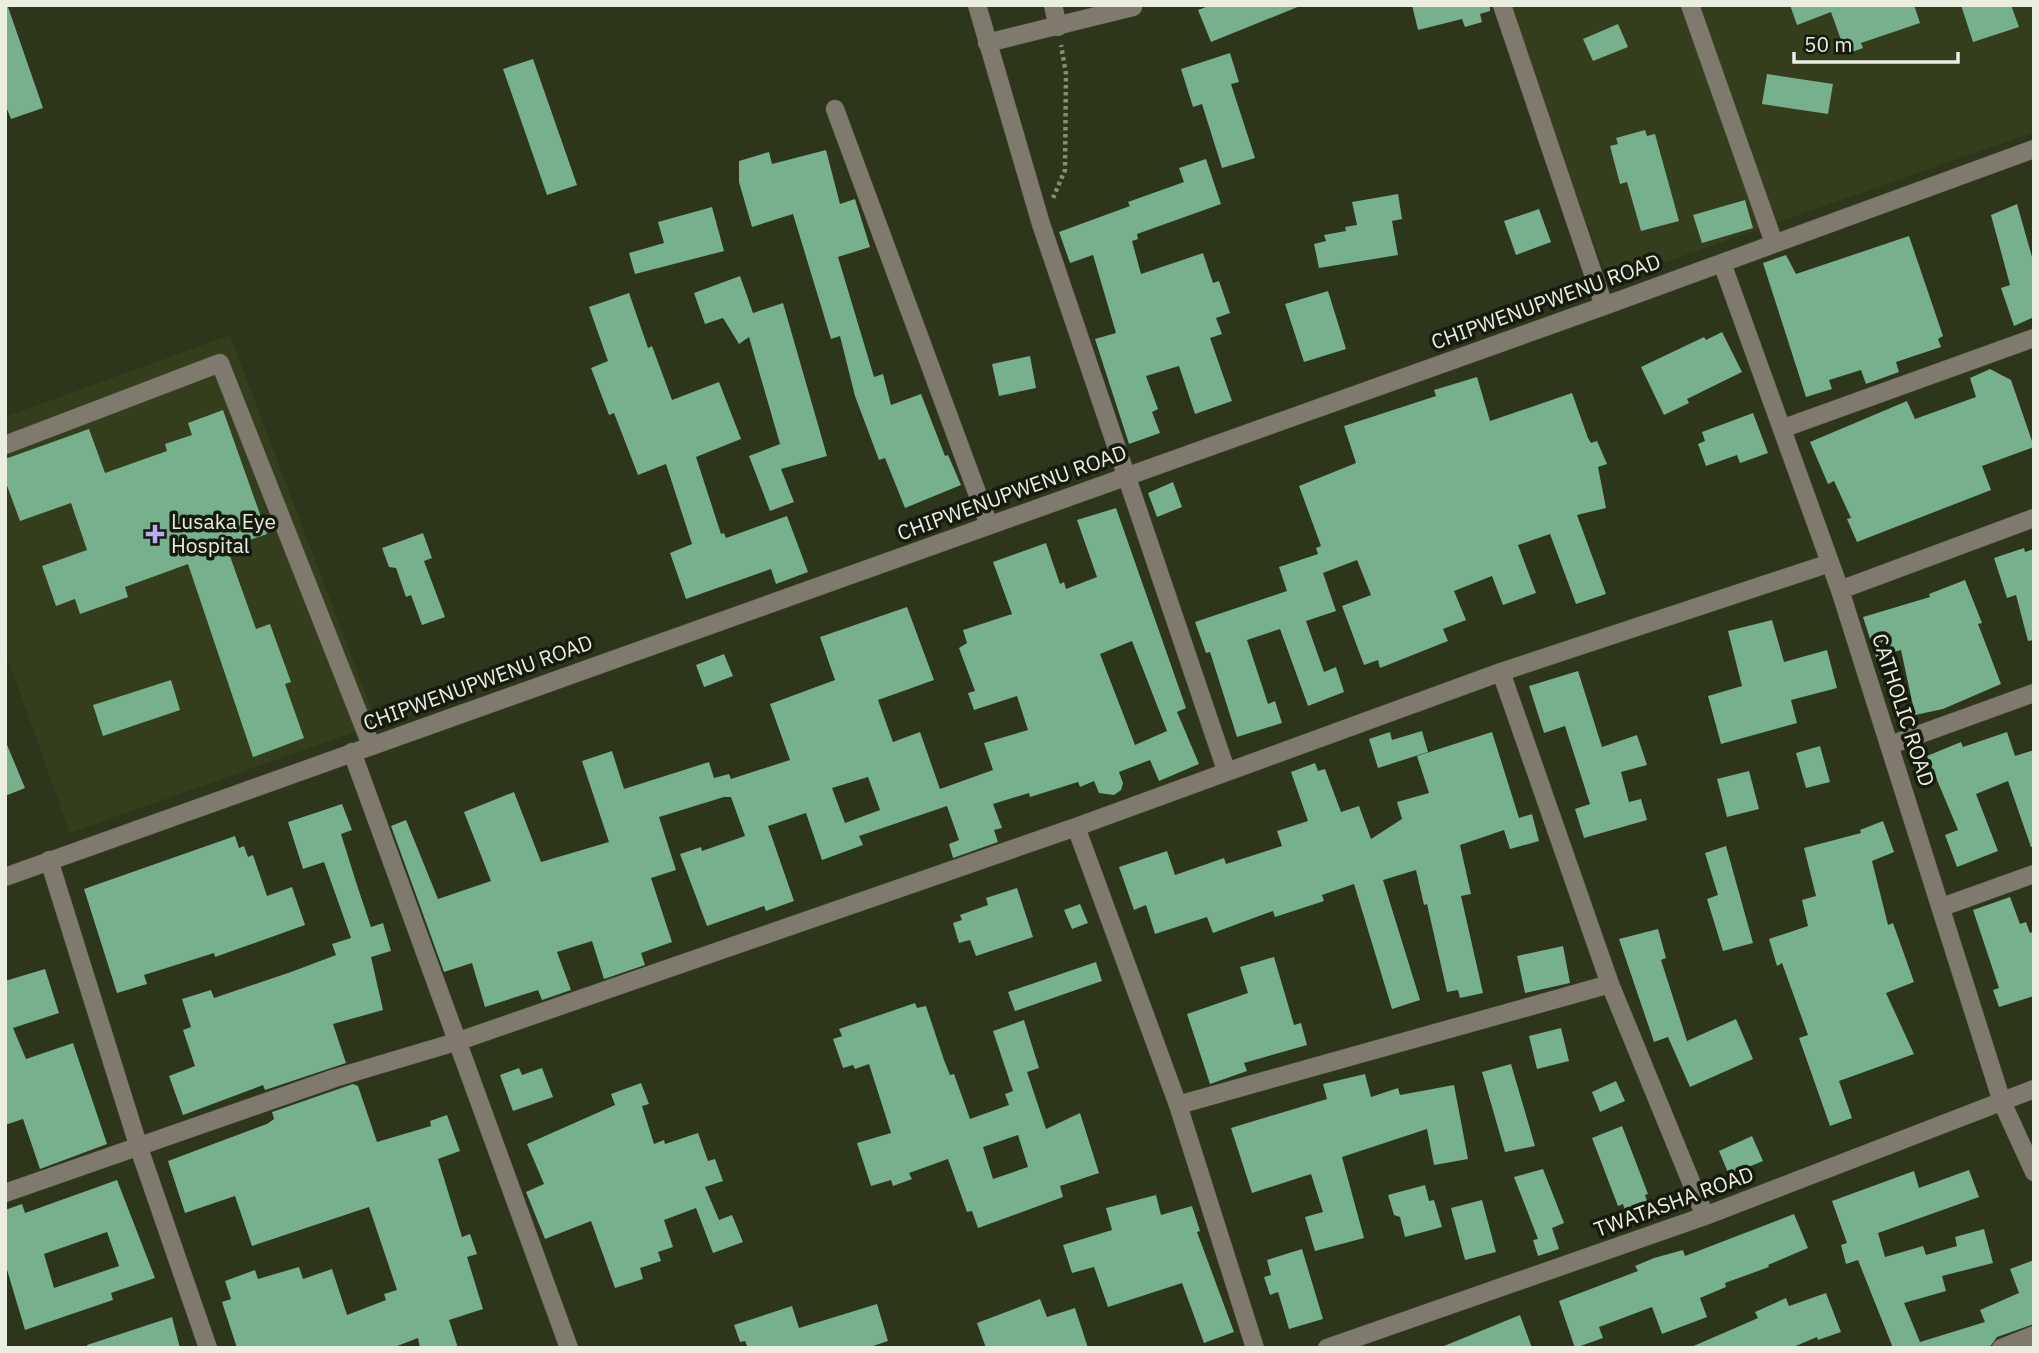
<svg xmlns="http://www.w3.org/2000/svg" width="2039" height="1353" viewBox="0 0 2039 1353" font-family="'IBM Plex Sans',sans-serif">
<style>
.built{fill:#343e1c}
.building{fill:#77b08c;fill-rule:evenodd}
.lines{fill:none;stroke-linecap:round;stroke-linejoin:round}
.minor-casing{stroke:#4b5339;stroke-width:19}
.path{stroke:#868d77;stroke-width:4.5;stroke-dasharray:3.5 3.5;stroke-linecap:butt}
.minor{stroke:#7f7a6d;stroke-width:18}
.poi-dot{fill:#b8abf7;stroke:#171a0f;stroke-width:2.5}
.labels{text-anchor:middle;stroke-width:7;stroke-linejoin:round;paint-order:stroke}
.street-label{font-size:21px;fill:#e9eede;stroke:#171a0f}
.poi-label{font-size:21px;fill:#e9eede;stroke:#171a0f;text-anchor:start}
</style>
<rect width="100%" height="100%" fill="#2d351a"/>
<!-- built -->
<path class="built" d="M1505,5H2034V132L1609,282Z
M230,335L377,724L70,833L5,651V417Z"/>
<!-- building -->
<path class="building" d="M1211,5H1300V6L1211,42L1198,10Z
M1412,5H1490V11L1480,14L1482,22L1465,27L1462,19L1418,30Z
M1790,5H1914L1920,23L1861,43L1863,48L1846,54L1831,12L1797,25Z
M1961,5H2011L2019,27L1973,42Z
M5,7H8L43,108L11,119L5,104Z
M1618,24L1628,47L1593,61L1583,39Z
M1230,53L1239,82L1231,84L1255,158L1222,168L1202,104L1193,107L1181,69Z
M533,59L577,185L547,195L503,69Z
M1767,74L1833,84L1828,114L1762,104Z
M1645,130L1647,136L1655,134L1679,221L1641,231L1627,182L1620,184L1610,146L1618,144L1616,138Z
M826,150L840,204L855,199L870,247L838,257L874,377L883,374L891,405L921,394L945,456L948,455L961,485L905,508L885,458L879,460L855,396L840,336L831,339L793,214L752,227L739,182V161L769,152L772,164Z
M1206,159L1221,204L1137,234L1138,239L1132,241L1141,274L1203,253L1213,283L1219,281L1230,313L1216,318L1222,334L1210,338L1232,401L1195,414L1179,366L1146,376L1158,409L1152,412L1160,433L1129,444L1095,339L1116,333L1093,255L1070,263L1059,232L1130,206L1128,202L1184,182L1179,168Z
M1398,194L1402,219L1392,221L1398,255L1319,268L1314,244L1326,241L1324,235L1346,231L1345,227L1357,225L1352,202Z
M1745,200L1753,228L1702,243L1693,215Z
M2017,204L2034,264V317L2014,326L2001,288L2010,285L1991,215Z
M712,207L724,251L635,274L629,253L664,243L658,222Z
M1539,209L1551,242L1516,255L1504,221Z
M1909,236L1943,336L1938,339L1941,347L1896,362L1899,372L1866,384L1861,370L1829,380L1832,389L1806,397L1763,263L1786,255L1796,274Z
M740,276L753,313L783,303L827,456L781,469L794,502L770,511L749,456L780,444L749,337L739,344L723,318L705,324L694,293Z
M1328,291L1346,349L1304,362L1285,304Z
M629,293L648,348L652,346L672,400L719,382L741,439L696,457L721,534L724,533L726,538L787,516L808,572L776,584L771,569L686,599L670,553L692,544L666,464L638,475L614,413L609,415L591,368L608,361L589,307Z
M1722,332L1742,372L1687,399L1689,403L1664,415L1641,367L1704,337L1706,340Z
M1030,356L1036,388L999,396L992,364Z
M1990,369L2011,380L2034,447L1982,466L1991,490L1857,542L1847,519L1851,518L1834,481L1828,484L1810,442L1907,401L1915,419L1976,397L1970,378Z
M1477,377L1490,421L1572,393L1588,438L1591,443L1597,441L1607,464L1598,467L1606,508L1577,515L1606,594L1576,604L1550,534L1518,545L1536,593L1503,605L1492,576L1454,591L1466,620L1443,629L1448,641L1380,668L1378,660L1364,665L1342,606L1371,595L1357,560L1323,573L1336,611L1306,621L1324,672L1336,667L1344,692L1308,706L1280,629L1247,640L1268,704L1275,701L1282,723L1237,737L1210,652L1206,653L1195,622L1287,591L1279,567L1318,554L1316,548L1321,546L1299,486L1356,463L1344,426L1436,396L1434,390Z
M223,410L267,534L227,548L256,629L270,624L291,682L285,684L304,738L253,757L188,564L125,587L128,597L80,614L75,599L56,606L42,566L87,550L71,503L20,521L5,480V459L89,429L105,473L167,451L165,444L192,435L188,423Z
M1753,413L1768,453L1740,463L1737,455L1706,466L1698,444L1705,441L1702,432Z
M1173,482L1182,507L1157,517L1148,493Z
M1116,508L1186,708L1177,712L1199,764L1159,781L1150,760L1119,772L1123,783L1121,790L1114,795L1099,793L1094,781L1080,787L1078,782L1030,797L1029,793L993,804L1002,828L994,830L998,842L953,858L949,844L959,840L947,806L859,836L863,845L822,860L806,813L768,826L794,901L766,911L764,906L707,926L680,854L701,847L702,851L745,836L731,797H724L659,817L676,870L651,878L672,942L641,953L645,965L604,979L592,941L557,952L571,990L542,1000L538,990L485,1007L472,963L444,972L391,826L406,820L438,899L491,881L464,812L514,792L541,862L609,842L582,761L612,751L624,789L709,762L714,778L729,774L731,779L790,760L770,704L835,680L820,637L907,607L934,680L878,700L893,742L920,732L940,789L993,770L984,743L1028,730L1017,696L974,710L968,693L975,691L959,648L967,643L963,630L1012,614L993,562L1046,543L1060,584L1064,582L1066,589L1097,577L1077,520ZM1132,641L1167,731L1135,745L1100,654ZM868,777L880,810L845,823L832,788Z
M423,533L432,558L424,561L445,617L422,625L411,595L406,597L396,568L389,567L382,548Z
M2024,548L2025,552L2034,549V640L2028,641L2016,595L2007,598L1994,558Z
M1965,580L1982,623L1978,624L2001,684L1943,709L1915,715L1901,650L1876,657L1863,617L1930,597L1929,594Z
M1772,620L1784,662L1827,650L1837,688L1791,700L1797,723L1721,744L1708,696L1742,686L1728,631Z
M724,654L733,676L704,687L696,665Z
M1578,671L1602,747L1637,735L1647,765L1621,772L1629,802L1641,799L1647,820L1584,838L1575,809L1590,804L1565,726L1544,733L1529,686Z
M171,680L180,710L103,736L93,705Z
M1422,731L1428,752L1378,768L1369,739L1390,732L1392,740Z
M1492,732L1519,818L1532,814L1539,841L1510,849L1504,830L1460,845L1471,894L1461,896L1483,993L1460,998L1458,990L1447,992L1427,904L1424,905L1416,870L1383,880L1420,1000L1392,1009L1354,884L1322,895L1324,901L1275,917L1273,911L1213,933L1207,917L1155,934L1146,905L1134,910L1119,867L1167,851L1175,875L1224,858L1226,864L1282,846L1277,831L1308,821L1291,772L1315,763L1318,771L1325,769L1341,812L1359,806L1371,839L1402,819L1397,802L1429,793L1417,756Z
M2007,732L2015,756L2034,750V847H2031L2008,781L1976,794L1998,851L1957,867L1945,835L1958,830L1927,756L1961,742L1963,747Z
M5,740L25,788L5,796Z
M1820,746L1830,782L1806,788L1796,753Z
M1749,771L1759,809L1727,817L1717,779Z
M342,804L352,830L341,834L356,882L371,927L383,923L391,951L371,957L383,1010L333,1024L346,1063L265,1090L263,1085L183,1115L169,1076L195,1066L183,1030L191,1027L182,999L211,990L214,998L291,972L336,955L332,944L351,938L324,862L303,869L288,822Z
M1883,821L1894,852L1872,861L1888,925L1893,923L1914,982L1886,993L1914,1054L1839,1081L1852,1118L1830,1126L1799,1038L1808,1035L1782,963L1777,966L1769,939L1808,926L1802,900L1816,896L1804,848L1861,833L1860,830Z
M235,836L239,848L244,846L248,857L253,855L267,896L292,887L305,925L215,957L214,953L144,975L147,984L117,993L84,889Z
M1726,846L1753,943L1723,951L1707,899L1718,895L1705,853Z
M1017,888L1033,937L976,956L970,940L959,943L953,923L962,920L960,915L988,905L986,898Z
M2010,897L2020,924L2026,922L2030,933L2034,931V996L1999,1007L1993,990L1999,988L1973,910Z
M1080,904L1088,923L1072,929L1064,910Z
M1658,929L1666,958L1661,960L1687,1041L1736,1019L1753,1059L1690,1087L1668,1037L1654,1042L1619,939Z
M1563,946L1570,983L1525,993L1517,956Z
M1274,957L1294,1025L1301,1023L1307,1045L1244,1063L1247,1071L1210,1084L1187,1014L1248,993L1240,967Z
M1096,962L1102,981L1015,1011L1008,992Z
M45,969L59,1013L13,1028L26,1059L73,1043L107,1144L40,1169L23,1119L5,1125V981Z
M915,1003L917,1008L926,1006L944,1060L950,1075L954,1074L970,1119L1009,1105L1005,1094L1013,1091L993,1031L1024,1020L1039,1068L1027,1072L1046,1129L1080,1113L1099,1173L1060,1186L1063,1197L978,1228L972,1211L967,1212L948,1159L909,1173L912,1179L893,1186L891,1180L871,1186L857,1143L891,1133L869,1064L855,1069L853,1065L843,1068L833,1039L842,1036L839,1029ZM1018,1135L1028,1167L993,1179L983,1147Z
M1561,1028L1569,1061L1537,1069L1529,1036Z
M1511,1064L1535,1146L1505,1152L1482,1072Z
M519,1068L522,1075L542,1068L553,1097L513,1111L500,1075Z
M1365,1074L1371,1097L1398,1088L1400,1095L1454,1085L1468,1159L1434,1165L1427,1129L1342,1157L1364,1238L1315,1251L1305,1217L1323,1212L1311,1174L1252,1193L1231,1128L1327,1099L1323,1084Z
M1616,1081L1625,1101L1600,1112L1592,1092Z
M641,1083L649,1104L642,1106L654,1144L664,1140L665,1144L698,1133L708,1161L715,1159L723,1181L705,1187L719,1220L732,1215L743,1242L713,1253L696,1208L664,1220L673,1247L658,1252L661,1261L640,1268L643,1279L615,1288L591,1221L545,1239L526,1192L544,1184L527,1144L615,1105L611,1094Z
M353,1084L358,1086L377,1142L431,1126L430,1121L447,1115L460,1151L438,1159L462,1237L470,1234L477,1254L467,1257L483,1309L449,1320L458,1348H420L418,1338L392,1348H237L222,1302L231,1299L225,1281L255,1270L258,1279L299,1267L303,1279L332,1269L347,1315L386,1300L384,1294L397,1290L369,1207L252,1246L235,1196L185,1213L168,1161L267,1124L274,1119L272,1112Z
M1622,1126L1648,1194L1645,1195L1652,1216L1629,1224L1623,1204L1618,1206L1592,1138Z
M1752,1136L1763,1161L1729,1175L1719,1151Z
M1543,1169L1564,1223L1552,1228L1559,1249L1538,1256L1533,1240L1538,1239L1514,1177Z
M1969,1170L1979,1197L1878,1233L1885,1257L1923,1246L1926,1255L1957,1246L1955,1237L1984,1229L1993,1263L1942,1276L1946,1291L1904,1303L1920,1342L1985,1322L1980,1310L2019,1293L2010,1269L2034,1260V1324L1997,1337L1989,1348H1893L1858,1260L1846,1264L1841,1245L1847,1243L1832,1201L1914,1171L1919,1188Z
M117,1180L155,1278L111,1293L113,1300L25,1330L5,1263V1210L22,1204L25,1213ZM107,1232L119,1266L54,1288L44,1254Z
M1425,1185L1429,1201L1434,1200L1442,1227L1405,1237L1400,1217L1394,1215L1388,1195Z
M1156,1195L1161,1215L1192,1206L1200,1231L1197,1232L1234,1332L1204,1343L1182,1283L1108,1307L1094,1267L1072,1273L1063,1245L1112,1230L1106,1208Z
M1482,1200L1496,1252L1465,1260L1451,1208Z
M1794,1214L1808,1248L1768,1265L1769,1267L1725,1283L1726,1287L1700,1298L1707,1317L1662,1334L1652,1307L1599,1327L1603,1338L1575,1348L1559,1301L1638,1271L1635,1266L1654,1258L1683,1250L1685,1256Z
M1302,1249L1323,1319L1289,1329L1278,1292L1270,1295L1264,1277L1271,1275L1267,1260Z
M1826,1293L1841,1332L1818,1340L1817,1337L1791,1348H1689L1758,1318L1755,1312L1786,1298L1789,1306Z
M1040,1299L1047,1317L1075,1308L1088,1348H986L977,1323Z
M877,1304L888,1341L867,1348H748L745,1341L740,1342L734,1325L792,1306L799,1328Z
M1520,1315L1532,1348H1444V1346Z
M172,1317L180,1348H88L87,1345Z"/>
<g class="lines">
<defs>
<path id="minor" d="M977,5L1041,224L1226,770
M1053,5L1058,27
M1502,5L1604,306
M1690,5L1774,243
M987,43L1133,7
M835,109L989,525
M1722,263L1840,590L2002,1102L2034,1172
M1784,428L2034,338
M5,445L220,363L371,745
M1840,590L2034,518
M1501,672L1610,984L1705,1216
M1890,745L2034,693
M352,752L569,1348
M1076,827L1178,1105L1255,1348
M49,860L139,1148L208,1348
M5,877L1604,306L2034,149
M1942,907L2034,874
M1178,1105L1610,984
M5,1193L335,1078L459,1041L1076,827L1501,672L1830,563
M1327,1348L1705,1216L2034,1089
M2001,1348L2034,1335"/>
</defs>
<!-- minor casing -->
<use href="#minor" class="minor-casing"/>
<!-- path -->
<path class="path" d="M1053,198L1065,170L1066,74L1061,45"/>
<!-- minor -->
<use href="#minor" class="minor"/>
</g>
<!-- markers -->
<path class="poi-dot" d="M151.5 523.5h7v7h7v7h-7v7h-7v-7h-7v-7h7z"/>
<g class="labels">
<!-- street labels -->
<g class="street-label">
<text transform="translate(1546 302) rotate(-20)" y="7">CHIPWENUPWENU ROAD</text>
<text transform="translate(1012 493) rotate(-20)" y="7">CHIPWENUPWENU ROAD</text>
<text transform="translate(478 683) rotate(-20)" y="7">CHIPWENUPWENU ROAD</text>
<text transform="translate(1903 710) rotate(72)" y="7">CATHOLIC ROAD</text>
<text transform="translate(1674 1202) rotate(-20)" y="7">TWATASHA ROAD</text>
</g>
<!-- poi labels -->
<g class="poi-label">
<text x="171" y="529">Lusaka Eye<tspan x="171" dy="24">Hospital</tspan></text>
</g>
</g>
<!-- border -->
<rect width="2039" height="1353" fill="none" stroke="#e9eede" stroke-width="14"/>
<!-- scale -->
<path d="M1794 52v10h164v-10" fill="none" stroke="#e9eede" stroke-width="3.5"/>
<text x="1804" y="52" font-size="21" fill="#e9eede" stroke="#171a0f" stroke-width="5" paint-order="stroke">50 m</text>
</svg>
